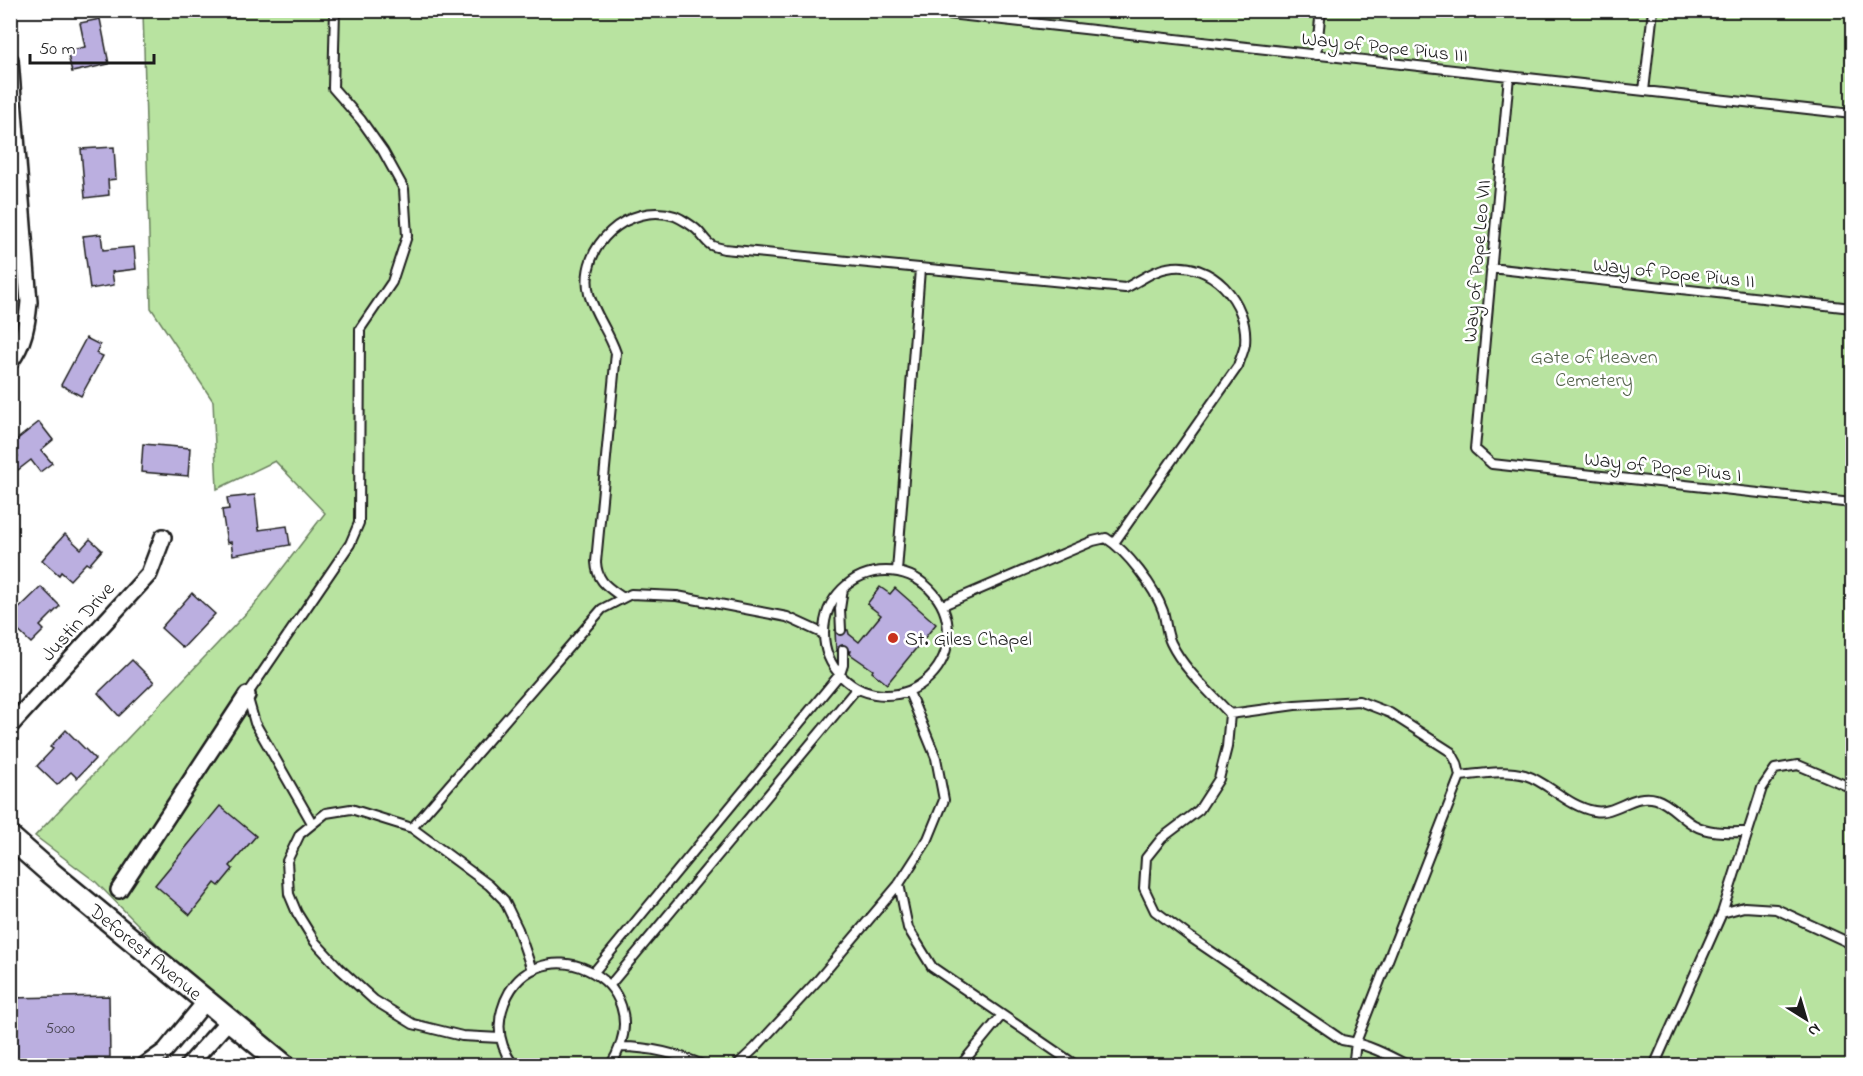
<svg xmlns="http://www.w3.org/2000/svg" width="1863" height="1076" viewBox="0 0 1863 1076" font-family="'Indie Flower',sans-serif">
<style>
.green{fill:#b8e3a0;stroke:#6a805e;stroke-width:1.5}
.building{fill:#bbafe0;stroke:#1c1c1c;stroke-width:1.5}
.lines{fill:none;stroke-linecap:round;stroke-linejoin:round}
.lane-casing{stroke:#1c1c1c;stroke-width:12}
.street-casing{stroke:#1c1c1c;stroke-width:20}
.secondary-casing{stroke:#1c1c1c;stroke-width:26}
.lane{stroke:#fff;stroke-width:8}
.street{stroke:#fff;stroke-width:15}
.secondary{stroke:#fff;stroke-width:21}
.poi-dot{fill:#c8321e;stroke:#fff;stroke-width:2}
.labels{text-anchor:middle;stroke-width:5;stroke-linejoin:round;paint-order:stroke}
.number-label{font-size:16px;fill:#44414d}
.street-label{font-size:20px;fill:#1c1c1c;stroke:#fff}
.park-label{font-size:20px;fill:#53624a;stroke:#fff}
.poi-label{font-size:20px;fill:#1c1c1c;stroke:#fff;text-anchor:start}
</style>
<rect width="100%" height="100%" fill="#fff"/>
<filter id="ink" filterUnits="userSpaceOnUse"><feTurbulence type="fractalNoise" baseFrequency=".0167" numOctaves="2"/><feDisplacementMap in="SourceGraphic" scale="12" xChannelSelector="R" yChannelSelector="G"/><feConvolveMatrix kernelMatrix="1 2 1 2 8 2 1 2 1" color-interpolation-filters="sRGB"/></filter>
<g filter="url(#ink)">
<!-- green -->
<path class="green" d="M143,11H1852V1065H287L241,1029L96,882L35,836L255,604L325,513L275,461L217,489L213,401L151,308Z"/>
<!-- building -->
<path class="building" d="M100,19L109,64L72,72L67,51L85,47L80,23Z
M114,147L116,179L108,180L109,195L85,198L81,149Z
M101,234L103,250L134,247L136,269L112,272L114,285L90,289L83,236Z
M86,338L100,345L96,353L103,356L81,396L61,385Z
M39,422L53,440L41,450L52,463L40,472L31,460L18,470L10,462L18,456L10,445Z
M143,444L190,448L188,476L141,472Z
M255,495L259,530L287,526L290,545L233,555L231,542L227,543L222,510L229,509L227,498Z
M65,534L81,549L90,539L102,550L89,565L86,563L70,580L61,572L59,575L42,560Z
M41,587L60,606L40,626L44,630L31,643L10,623V617Z
M880,587L890,594L895,588L936,624L887,684L872,672L873,670L850,654L851,651H836L835,630H848L849,634L859,642L881,615L867,604Z
M192,593L215,614L183,648L161,628Z
M132,660L154,682L119,716L98,693Z
M66,730L95,759L77,778L71,772L57,785L37,766L53,749L50,747Z
M220,806L256,836L230,866L233,869L219,886L215,883L190,915L155,885Z
M109,996L110,1057L10,1059V998Z"/>
<g class="lines">
<defs>
<path id="lane" d="M913,10L1852,114
M1316,55L1321,10
M1509,76L1475,449L1492,464L1852,503
M1644,91L1653,10
M1491,268L1852,308
M824 633a62 62 0 1 1 124 0a62 62 0 1 1-124 0Z
M897,571L920,269
M623,598C608,587 597,582 596,562L616,353C609,332 595,315 589,294C578,246 629,201 675,216C682,219 693,226 698,231C702,235 706,242 711,245C715,247 720,248 724,249L1125,288C1138,282 1153,270 1167,268C1211,259 1249,302 1245,344C1244,351 1240,359 1238,366L1114,543
M943,605L1093,541L1106,538C1127,551 1155,588 1163,611C1166,621 1166,633 1171,643C1184,670 1210,692 1230,714
M841,630L840,609L843,589
M1460,776C1481,774 1504,769 1525,775C1548,782 1567,806 1594,811C1616,815 1633,792 1656,799C1670,803 1681,818 1694,825C1709,834 1731,832 1748,832
M312,823L255,723L247,695L350,544L359,523L360,329L392,282L407,236L404,189L383,151L361,120L333,88L335,10
M412,828L602,609L631,594L677,596L787,617L824,634
M899,884L908,928L932,967L1077,1066
M1722,913L1762,788L1775,769L1798,765L1852,788
M594,972L840,674L843,665V650
M610,985L857,688
M500,1038L462,1036L413,1024L374,1000L340,969L315,942L297,913L289,894L287,861L300,834L326,813L351,809L412,828L489,885L504,900L518,929L532,970
M621,1047C650,1047 678,1054 705,1066
M514,1066C502,1050 496,1030 502,1010C528,918 668,976 610,1066
M736,1066L755,1048L818,980L899,884L928,839L944,800L936,758L909,692
M960,1066L1002,1015
M1356,1066L1354,1059L1356,1042L1460,776L1457,763L1451,752L1390,713L1359,701L1295,705L1230,714L1227,747L1219,779L1199,810L1162,838L1146,858L1144,888L1155,911L1190,937L1342,1040C1367,1044 1386,1054 1409,1066
M1654,1066L1722,913L1744,907L1776,909L1852,944"/>
<path id="street" d="M10,60L29,302C27,324 24,344 10,362
M10,726L149,574L163,537
M119,890L247,695
M144,1066L165,1051L206,1001
M188,1066L229,1020"/>
<g id="secondary">
<path id="s1" d="M10,837L51,873L285,1066"/>
</g>
</defs>
<!-- lane casing -->
<use href="#lane" class="lane-casing"/>
<!-- street casing -->
<use href="#street" class="street-casing"/>
<!-- secondary casing -->
<use href="#secondary" class="secondary-casing"/>
<!-- lane -->
<use href="#lane" class="lane"/>
<!-- street -->
<use href="#street" class="street"/>
<!-- secondary -->
<use href="#secondary" class="secondary"/>
</g>
</g>
<!-- markers -->
<circle class="poi-dot" cx="893" cy="638" r="6"/>
<g class="labels">
<!-- number labels -->
<g class="number-label">
<text x="60" y="1033">5000</text>
</g>
<!-- street labels -->
<g class="street-label">
<text transform="translate(1385 46) rotate(6)" y="7">Way of Pope Pius III</text>
<text transform="translate(1476 261) rotate(-85)" y="7">Way of Pope Leo VII</text>
<text transform="translate(1674 272) rotate(6)" y="7">Way of Pope Pius II</text>
<text transform="translate(1663 466) rotate(6)" y="7">Way of Pope Pius I</text>
<text transform="translate(77 621) rotate(-48)" y="7">Justin Drive</text>
<text dy="7" stroke="none"><textPath href="#s1" startOffset="178">Deforest Avenue</textPath></text>
</g>
<!-- park labels -->
<g class="park-label">
<text x="1594" y="363">Gate of Heaven<tspan x="1594" dy="23">Cemetery</tspan></text>
</g>
<!-- poi labels -->
<g class="poi-label">
<text x="905" y="645">St. Giles Chapel</text>
</g>
</g>
<!-- margin -->
<rect width="1863" height="1076" fill="none" stroke="#fff" stroke-width="36"/>
<rect x="18" y="18" width="1827" height="1040" fill="none" stroke="#1c1c1c" stroke-width="2" filter="url(#ink)"/>
<!-- north arrow -->
<g transform="translate(1806 1019) rotate(143)" stroke="#ffffff" stroke-width="4.5" paint-order="stroke">
<path d="M0-4.5L10 22L0 15L-10 22Z" fill="#1c1c1c"/>
<text y="-9" font-size="16" font-weight="bold" text-anchor="middle" fill="#1c1c1c">N</text>
</g>
<!-- scale -->
<path d="M30 54v9h124v-9" fill="none" stroke="#1c1c1c" stroke-width="3"/>
<text x="39" y="54" font-size="18" fill="#1c1c1c" stroke="#ffffff" stroke-width="4.5" paint-order="stroke">50 m</text>
</svg>
